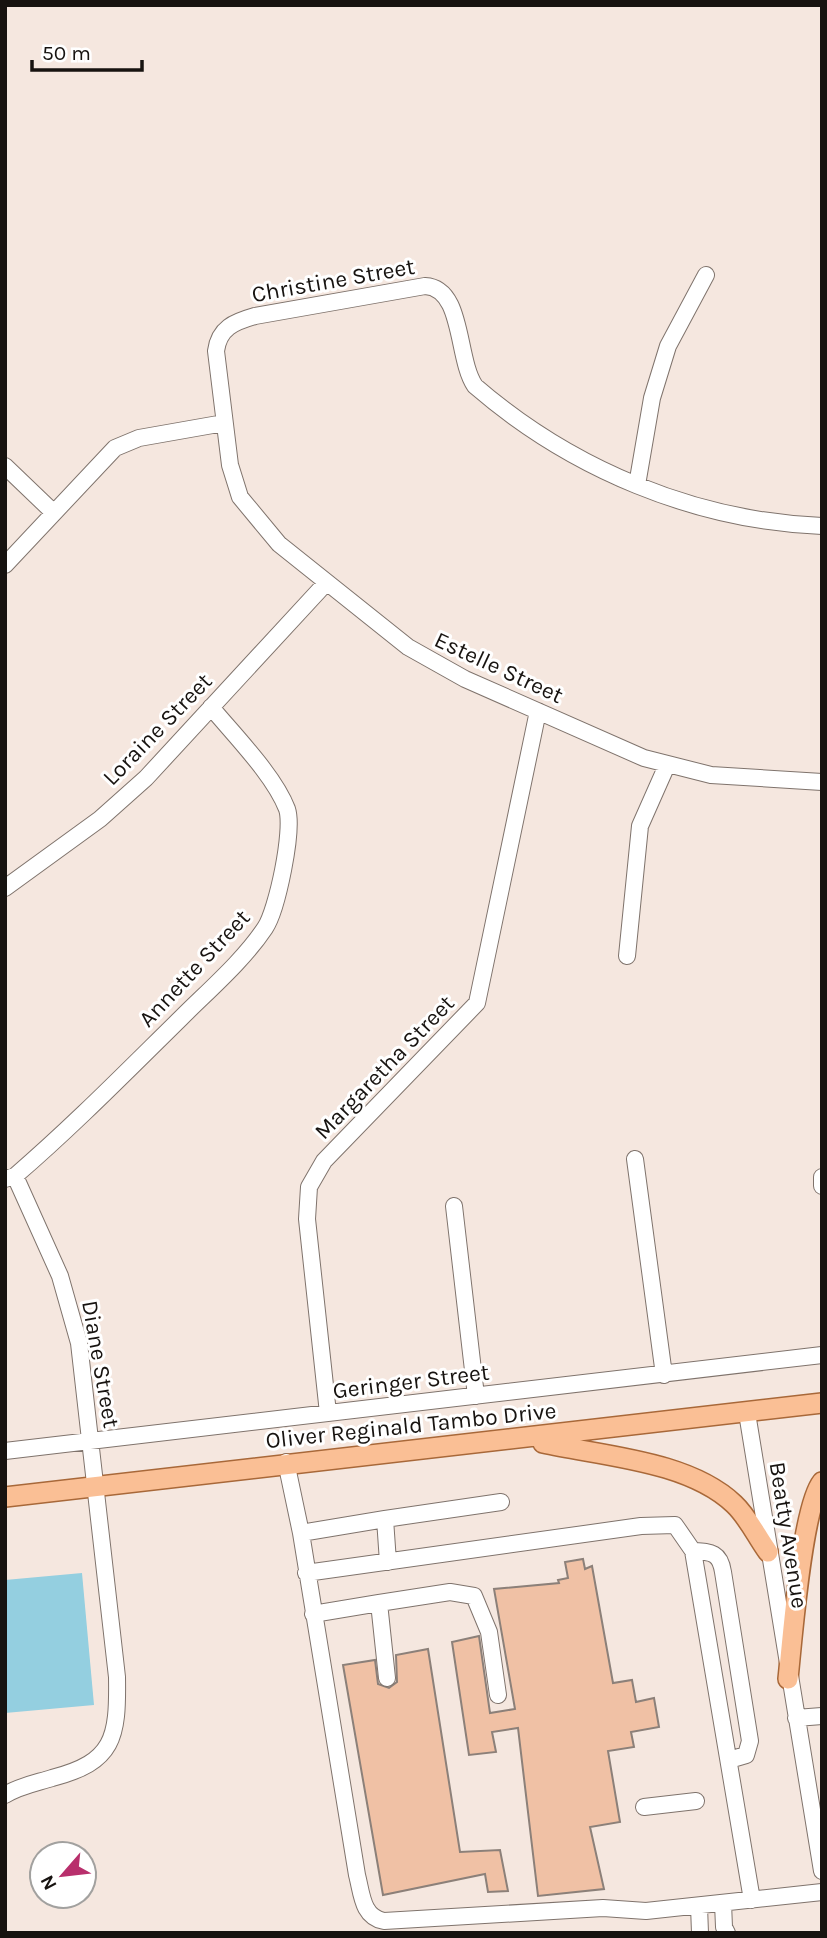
<svg xmlns="http://www.w3.org/2000/svg" width="827" height="1938" viewBox="0 0 827 1938" font-family="Karla,sans-serif">
<style>
.water{fill:#94cfe0}
.building{fill:#f0c1a5;stroke:#8c8079;stroke-width:2}
.lines{fill:none;stroke-linecap:round;stroke-linejoin:round}
.minor-casing{stroke:#7f736c;stroke-width:18}
.major-casing{stroke:#a86839;stroke-width:22}
.minor{stroke:#fff;stroke-width:16}
.major{stroke:#fabf95;stroke-width:19}
.labels{text-anchor:middle;stroke-width:6;stroke-linejoin:round;paint-order:stroke}
.street-label{font-size:23px;fill:#171310;stroke:#fff}
</style>
<rect width="100%" height="100%" fill="#f5e7df"/>
<!-- water -->
<path class="water" d="M82,1573L94,1705L5,1713V1580Z"/>
<!-- building -->
<path class="building" d="M583,1559L585,1569L592,1566L613,1683L632,1680L636,1702L654,1698L659,1727L631,1732L634,1747L608,1751L620,1822L590,1827L604,1889L538,1896L518,1728L492,1732L496,1752L469,1755L452,1642L479,1636L490,1713L515,1709L494,1589L559,1583L558,1580L568,1578L565,1562Z
M428,1649L460,1852L500,1850L508,1891L488,1892L485,1874L383,1895L343,1665L375,1660L378,1684L389,1688L397,1682L396,1655Z"/>
<g class="lines">
<defs>
<path id="minor" d="M5,466L53,512
M637,485L652,398L668,346L706,275
M822,526C695,521 571,469 475,386C456,358 464,288 425,286L255,316C234,322 219,328 216,351L230,465L240,497L279,544L408,647L465,679L644,758L711,775L822,782
M5,565L115,448L139,438L224,423
M5,888L100,819L146,778L326,583
M627,956L640,826L667,765
M635,1159L664,1375
M822,1177V1186
M5,1179L15,1176C73,1126 126,1072 181,1018C209,990 243,961 265,928C277,910 294,830 287,809C274,775 234,735 211,707
M454,1206L476,1396
M328,1413L307,1219L309,1187L324,1161L477,1003L538,711
M747,1413L822,1871
M5,1451L822,1355
M286,1462L301,1533L357,1875C362,1894 362,1917 384,1921L603,1908L646,1911L822,1892
M301,1533L385,1519
M693,1551C711,1552 720,1552 723,1572L750,1741L746,1755L729,1760
M388,1562L385,1519L501,1502
M306,1573L641,1526L675,1525L693,1551L752,1900
M379,1603L450,1592L474,1596L489,1632L498,1695
M313,1614L379,1603L387,1678
M796,1718L822,1716
M5,1795C19,1786 36,1783 52,1778C114,1762 118,1738 117,1677L79,1343L60,1276L15,1176
M644,1807L696,1801
M723,1903L724,1927L727,1933
M699,1906L700,1933"/>
<path id="major" d="M543,1443C603,1456 689,1461 734,1504C748,1517 757,1537 768,1552
M5,1497L822,1403
M788,1679C792,1641 802,1507 822,1482"/>
</defs>
<!-- minor casing -->
<use href="#minor" class="minor-casing"/>
<!-- major casing -->
<use href="#major" class="major-casing"/>
<!-- minor -->
<use href="#minor" class="minor"/>
<!-- major -->
<use href="#major" class="major"/>
</g>
<g class="labels">
<!-- street labels -->
<g class="street-label">
<text transform="translate(333 280) rotate(-10)" y="8">Christine Street</text>
<text transform="translate(499 667) rotate(25)" y="8">Estelle Street</text>
<text transform="translate(157 729) rotate(-46)" y="8">Loraine Street</text>
<text transform="translate(194 968) rotate(-47)" y="8">Annette Street</text>
<text transform="translate(384 1067) rotate(-46)" y="8">Margaretha Street</text>
<text transform="translate(101 1364) rotate(80)" y="8">Diane Street</text>
<text transform="translate(411 1381) rotate(-7)" y="8">Geringer Street</text>
<text transform="translate(411 1425) rotate(-6)" y="8">Oliver Reginald Tambo Drive</text>
<text transform="translate(789 1535) rotate(81)" y="8">Beatty Avenue</text>
</g>
</g>
<!-- border -->
<rect width="827" height="1938" fill="none" stroke="#171310" stroke-width="14"/>
<!-- north arrow -->
<g transform="translate(63 1875) rotate(242)"><circle r="33" fill="#ffffff" stroke="#a2a19f" stroke-width="2"/>
<path d="M0-5L12 26L0 18L-12 26Z" fill="#b82f6c"/>
<text y="-10" font-size="19" font-weight="bold" text-anchor="middle" fill="#171310">N</text>
</g>
<!-- scale -->
<path d="M32 60v10h110v-10" fill="none" stroke="#171310" stroke-width="3.5"/>
<text x="42" y="60" font-size="21" fill="#171310" stroke="#ffffff" stroke-width="5" paint-order="stroke">50 m</text>
</svg>
